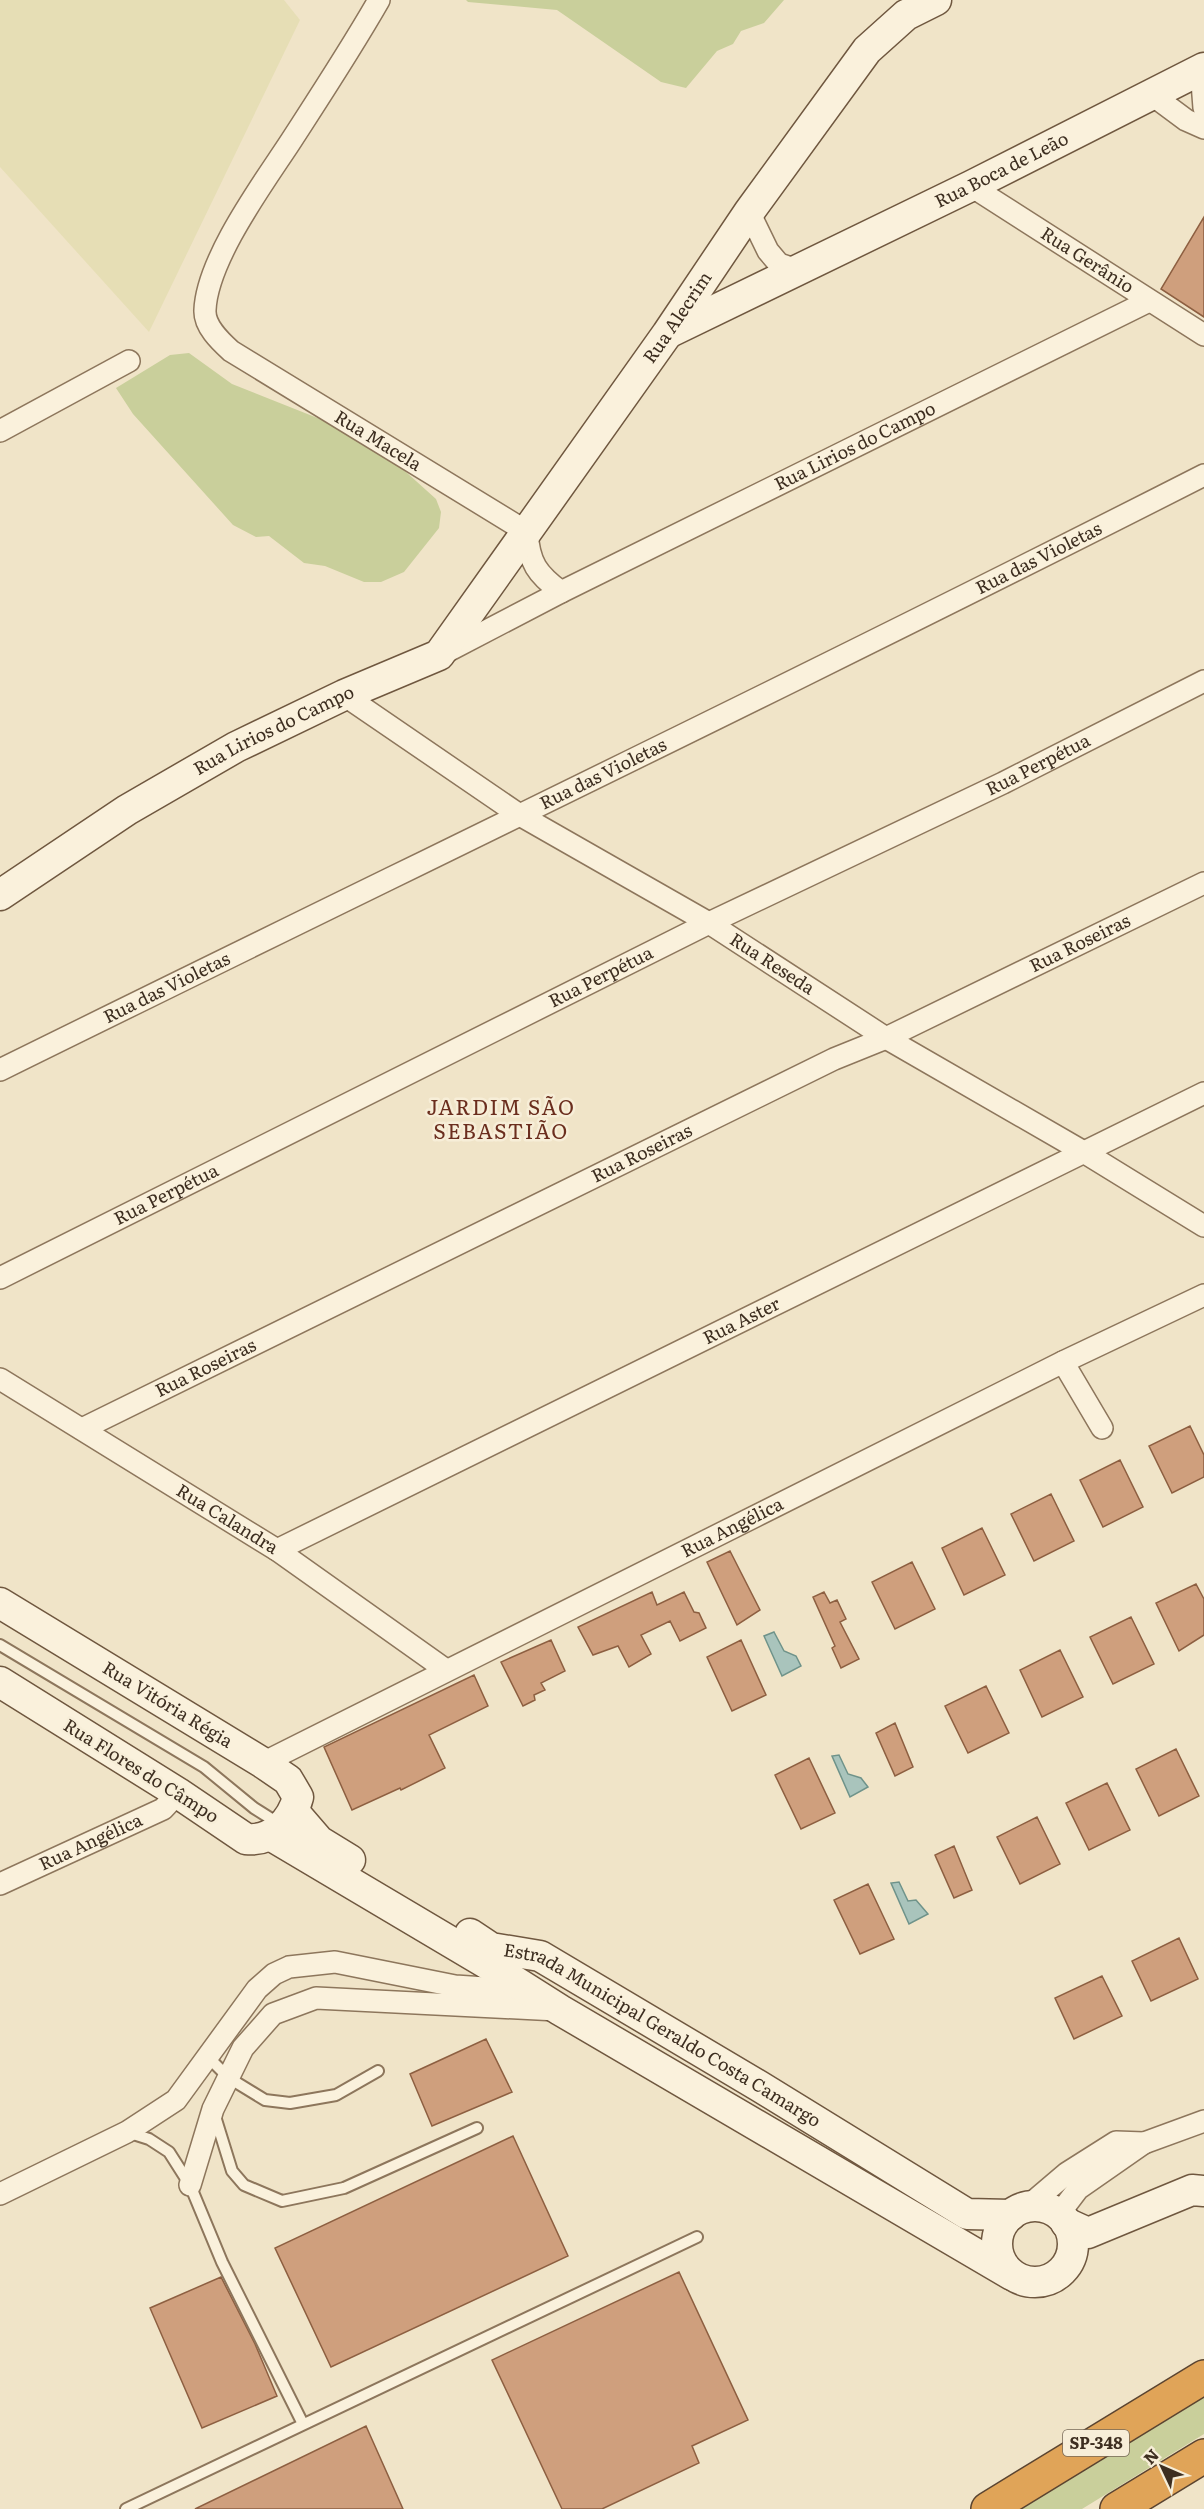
<svg xmlns="http://www.w3.org/2000/svg" width="1204" height="2509" viewBox="0 0 1204 2509" font-family="Literata,serif">
<style>
.farmland{fill:#e6deb5}
.green{fill:#c9cf9b}
.water{fill:#a9c4bc;stroke:#6f938a;stroke-width:1.5}
.building{fill:#cf9f7d;stroke:#8d5f41;stroke-width:1.5}
.lines{fill:none;stroke-linecap:round;stroke-linejoin:round}
.lane-casing{stroke:#8d765c;stroke-width:14}
.street-casing{stroke:#8d765c;stroke-width:24}
.secondary-casing{stroke:#6f573f;stroke-width:33}
.highway-casing{stroke:#5b4430;stroke-width:36}
.lane{stroke:#faf1dc;stroke-width:10}
.street{stroke:#faf1dc;stroke-width:21}
.secondary{stroke:#faf1dc;stroke-width:30}
.highway{stroke:#e0a458;stroke-width:33}
.labels{text-anchor:middle;stroke-width:5;stroke-linejoin:round;paint-order:stroke}
.shield{fill:#f7eed8;stroke:#756857;stroke-width:1.5}
.shield-label{font-size:16px;font-weight:bold;fill:#3d2e20}
.street-label{font-size:18px;fill:#3d2e20;stroke:#f7eed8}
.quarter-label{font-size:21px;letter-spacing:1.5px;fill:#6b2e1e;stroke:#f7eed8}
</style>
<rect width="100%" height="100%" fill="#f0e4c8"/>
<!-- farmland -->
<path class="farmland" d="M0,0H284L300,20L149,332L0,167Z"/>
<!-- green -->
<path class="green" d="M466,0H784L764,23L741,31L733,44L717,51L686,88L661,82L557,10L468,2Z
M189,353L232,384L320,419L396,463L436,499L441,512L439,528L404,572L381,582H364L325,566L304,563L269,536L256,537L233,525L133,414L116,388L170,355Z
M1204,2395V2434L1082,2509H1019Z"/>
<!-- water -->
<path class="water" d="M774,1632L784,1651L796,1656L801,1666L782,1676L764,1636Z
M839,1755L848,1774L861,1778L868,1787L850,1797L832,1756Z
M899,1882L908,1901L916,1900L928,1914L909,1924L891,1883Z"/>
<!-- building -->
<path class="building" d="M1204,217V317L1161,289Z
M1190,1426L1204,1455V1477L1172,1493L1149,1446Z
M1120,1460L1143,1507L1103,1527L1080,1480Z
M1051,1494L1074,1541L1034,1561L1011,1514Z
M982,1528L1005,1575L964,1595L942,1548Z
M730,1551L760,1610L737,1625L707,1562Z
M912,1562L935,1609L895,1629L872,1582Z
M1196,1584L1204,1599V1635L1179,1651L1156,1603Z
M652,1592L657,1605L684,1592L694,1612L699,1613L706,1628L680,1641L670,1621L641,1635L651,1654L629,1667L618,1646L593,1655L578,1627Z
M824,1592L830,1603L837,1600L846,1619L840,1622L859,1659L841,1668L832,1648L835,1646L813,1597Z
M1131,1617L1154,1664L1113,1684L1090,1637Z
M551,1640L565,1671L541,1683L545,1690L534,1695L535,1700L523,1706L501,1662Z
M741,1640L766,1695L732,1711L707,1657Z
M1060,1650L1083,1697L1042,1717L1020,1670Z
M474,1675L488,1706L429,1735L445,1768L401,1790L400,1788L352,1810L324,1747Z
M986,1686L1009,1733L968,1753L945,1706Z
M895,1723L913,1767L895,1776L876,1733Z
M1176,1749L1199,1796L1159,1816L1136,1769Z
M809,1758L835,1813L801,1829L775,1775Z
M1107,1783L1130,1830L1089,1850L1066,1803Z
M1037,1817L1060,1864L1020,1884L997,1837Z
M954,1846L972,1890L954,1898L935,1855Z
M868,1884L894,1939L860,1954L834,1900Z
M1179,1938L1198,1979L1151,2001L1132,1961Z
M1102,1976L1122,2016L1074,2039L1055,1998Z
M486,2039L512,2092L432,2126L410,2074Z
M513,2136L568,2256L331,2367L275,2248Z
M679,2272L748,2420L692,2446L699,2463L602,2509H562L492,2360Z
M221,2277L255,2344L277,2396L202,2428L150,2308Z
M366,2426L403,2509H195Z"/>
<g class="lines">
<defs>
<path id="lane" d="M0,1645L204,1767L254,1808L281,1825
M208,2057L229,2078L265,2100L290,2103L336,2095L378,2071
M214,2113L232,2171L244,2185L282,2201L344,2188L477,2128
M127,2132L149,2139L169,2152L190,2185L222,2262L303,2424
M126,2509L697,2237"/>
<g id="street">
<path id="s1" d="M379,0C351,49 320,96 289,144C262,185 207,260 205,310C204,326 220,341 231,351L527,532C529,563 537,574 561,592"/>
<path d="M1201,69L1204,108"/>
<path d="M1151,94L1186,120L1204,128"/>
<path id="s2" d="M971,186L1204,335"/>
<path d="M749,212L768,251L779,264L797,270"/>
<path d="M0,431L129,361"/>
<path id="s3" d="M444,653L561,592L1149,301"/>
<path id="s4" d="M344,695L518,814L709,923L886,1038L1082,1151L1204,1226"/>
<path id="s5" d="M0,1070C401,872 805,678 1204,475"/>
<path id="s6" d="M0,1278L709,923L1003,783L1204,681"/>
<path d="M1063,1362L1102,1428"/>
<path id="s7" d="M0,1379L277,1550L446,1670"/>
<path id="s8" d="M82,1429L834,1059L886,1038L1204,883"/>
<path id="s9" d="M277,1550L1204,1093"/>
<path id="s10" d="M263,1763L1063,1362L1204,1295"/>
<path id="s11" d="M0,1884L163,1809L178,1793"/>
<path d="M190,2185L213,2109L243,2048L273,2014L316,1998L557,2010"/>
<path d="M0,2194L127,2132L176,2100L257,1989L274,1974L289,1967L335,1962L455,1986L500,1989L523,1987"/>
<path d="M1027,2207L1067,2173L1116,2142L1144,2143"/>
<path d="M1059,2214L1078,2189L1144,2143L1204,2121"/>
</g>
<g id="secondary">
<path id="s12" d="M670,332L971,186L1204,68"/>
<path id="s13" d="M0,895L127,810L236,747L344,695L439,655L667,334L749,212L867,50L906,15L936,0"/>
<path id="s14" d="M0,1603L263,1763L288,1780L298,1797C292,1821 272,1842 246,1839L178,1793L0,1682"/>
<path d="M294,1812L319,1841L350,1860"/>
<path d="M272,1836L486,1963L560,2010L1012,2275"/>
<path id="s15" d="M470,1934L491,1948L540,1956L759,2086L967,2214L1011,2215"/>
<circle cx="1035" cy="2244" r="38"/>
<path d="M1066,2223L1088,2233L1192,2190L1204,2191"/>
</g>
<path id="highway" d="M988,2509L1204,2377
M1117,2509L1204,2456"/>
</defs>
<!-- lane casing -->
<use href="#lane" class="lane-casing"/>
<!-- street casing -->
<use href="#street" class="street-casing"/>
<!-- secondary casing -->
<use href="#secondary" class="secondary-casing"/>
<!-- highway casing -->
<use href="#highway" class="highway-casing"/>
<!-- lane -->
<use href="#lane" class="lane"/>
<!-- street -->
<use href="#street" class="street"/>
<!-- secondary -->
<use href="#secondary" class="secondary"/>
<!-- highway -->
<use href="#highway" class="highway"/>
</g>
<g class="labels">
<!-- shield labels -->
<rect class="shield" x="1063" y="2430" width="66" height="26" rx="4.5"/>
<g class="shield-label">
<text x="1096" y="2449">SP-348</text>
</g>
<!-- street labels -->
<g class="street-label">
<text dy="6" stroke="none"><textPath href="#s12" startOffset="369">Rua Boca de Leão</textPath></text>
<text dy="6" stroke="none"><textPath href="#s2" startOffset="138">Rua Gerânio</textPath></text>
<text dy="6" stroke="none"><textPath href="#s13" startOffset="915">Rua Alecrim</textPath></text>
<text dy="6" stroke="none"><textPath href="#s1" startOffset="580">Rua Macela</textPath></text>
<text dy="6" stroke="none"><textPath href="#s3" startOffset="460">Rua Lirios do Campo</textPath></text>
<text dy="6" stroke="none"><textPath href="#s5" startOffset="1158">Rua das Violetas</textPath></text>
<text dy="6" stroke="none"><textPath href="#s13" startOffset="320">Rua Lirios do Campo</textPath></text>
<text dy="6" stroke="none"><textPath href="#s6" startOffset="1158">Rua Perpétua</textPath></text>
<text dy="6" stroke="none"><textPath href="#s5" startOffset="672">Rua das Violetas</textPath></text>
<text dy="6" stroke="none"><textPath href="#s8" startOffset="1110">Rua Roseiras</textPath></text>
<text dy="6" stroke="none"><textPath href="#s4" startOffset="506">Rua Reseda</textPath></text>
<text dy="6" stroke="none"><textPath href="#s6" startOffset="672">Rua Perpétua</textPath></text>
<text dy="6" stroke="none"><textPath href="#s5" startOffset="186">Rua das Violetas</textPath></text>
<text dy="6" stroke="none"><textPath href="#s8" startOffset="624">Rua Roseiras</textPath></text>
<text dy="6" stroke="none"><textPath href="#s6" startOffset="186">Rua Perpétua</textPath></text>
<text dy="6" stroke="none"><textPath href="#s9" startOffset="518">Rua Aster</textPath></text>
<text dy="6" stroke="none"><textPath href="#s8" startOffset="138">Rua Roseiras</textPath></text>
<text dy="6" stroke="none"><textPath href="#s7" startOffset="267">Rua Calandra</textPath></text>
<text dy="6" stroke="none"><textPath href="#s10" startOffset="525">Rua Angélica</textPath></text>
<text dy="6" stroke="none"><textPath href="#s14" startOffset="196">Rua Vitória Régia</textPath></text>
<text transform="translate(141 1771) rotate(32)" y="6">Rua Flores do Câmpo</text>
<text dy="6" stroke="none"><textPath href="#s11" startOffset="100">Rua Angélica</textPath></text>
<text dy="6" stroke="none"><textPath href="#s15" startOffset="219">Estrada Municipal Geraldo Costa Camargo</textPath></text>
</g>
<!-- quarter labels -->
<g class="quarter-label">
<text x="501" y="1115">JARDIM SÃO<tspan x="501" dy="24">SEBASTIÃO</tspan></text>
</g>
</g>
<!-- north arrow -->
<g transform="translate(1162 2467) rotate(314)" stroke="#f7eed8" stroke-width="4.5" paint-order="stroke">
<path d="M0-4.5L10 22L0 15L-10 22Z" fill="#3d2e20"/>
<text y="-9" font-size="16" font-weight="bold" text-anchor="middle" fill="#3d2e20">N</text>
</g>
</svg>
